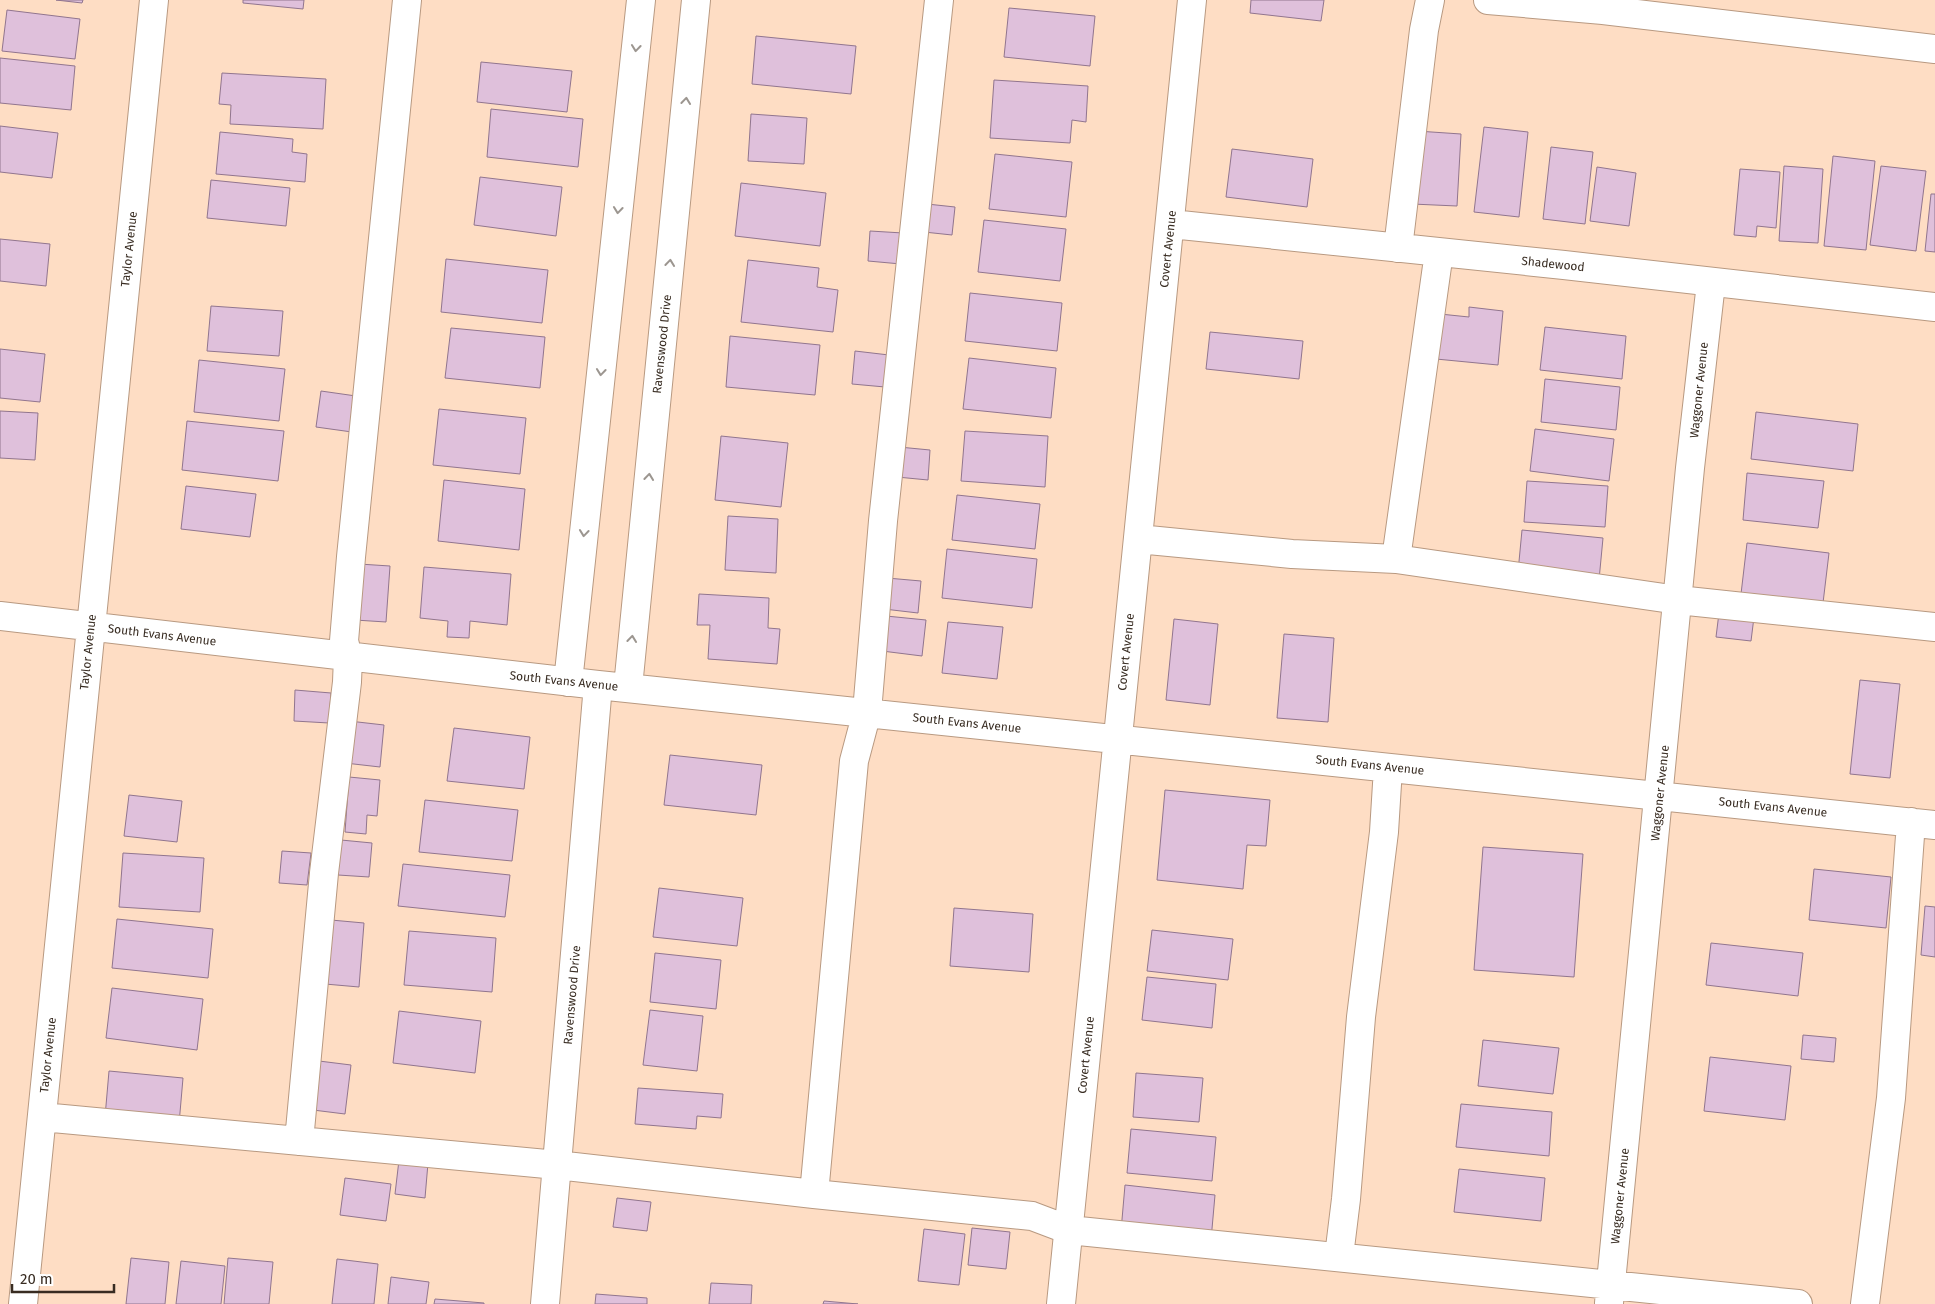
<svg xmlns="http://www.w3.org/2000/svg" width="1935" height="1304" viewBox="0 0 1935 1304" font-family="'Fira Sans',sans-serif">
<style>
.building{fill:#dfc0db;stroke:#91758e}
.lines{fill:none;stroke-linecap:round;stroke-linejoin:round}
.minor-casing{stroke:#b89981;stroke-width:30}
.minor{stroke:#fff;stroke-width:28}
.oneway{stroke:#9c9690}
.labels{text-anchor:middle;stroke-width:4;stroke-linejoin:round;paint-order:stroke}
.street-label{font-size:12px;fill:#382c22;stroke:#fff}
</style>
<rect width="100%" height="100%" fill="#feddc4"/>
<!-- building -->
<path class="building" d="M56,0H83L82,3Z
M243,0H304L303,9L243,3Z
M1251,0H1324L1321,21L1250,13Z
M1009,8L1095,16L1090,66L1004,57Z
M7,10L80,19L75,59L2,51Z
M756,36L856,46L851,94L752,84Z
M0,58L75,66L71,110L0,103Z
M481,62L572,71L567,112L477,102Z
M222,73L326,79L323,129L230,124L231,105L219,104Z
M994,80L1088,86L1086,122L1072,120L1070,143L990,138Z
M491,109L583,119L578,167L487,157Z
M751,114L807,118L804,164L748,161Z
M0,126L58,133L52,178L0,172Z
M1484,127L1528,132L1519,217L1474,212Z
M1417,131L1461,134L1457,206L1412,204Z
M220,132L293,139L292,152L307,154L305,182L216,174Z
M1551,147L1593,152L1585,224L1543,219Z
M1232,149L1313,159L1307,207L1226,197Z
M995,154L1072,162L1066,217L989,209Z
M1833,156L1875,161L1866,250L1824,246Z
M1784,166L1823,169L1818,243L1779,241Z
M1881,166L1926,171L1916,251L1870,245Z
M1597,167L1636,173L1629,226L1590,221Z
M1740,169L1780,172L1776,228L1757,226L1756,237L1734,235Z
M480,177L562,187L556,236L474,225Z
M211,180L290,188L286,226L207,218Z
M741,183L826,193L820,246L735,236Z
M1931,194H1935V252L1925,251Z
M927,204L955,207L952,235L924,232Z
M984,220L1066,229L1060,281L978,272Z
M870,231L903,233L901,264L868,261Z
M0,239L50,244L46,286L0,281Z
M446,259L548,270L542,323L441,312Z
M748,260L819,268L817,287L838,290L833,332L741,322Z
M970,293L1062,303L1057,351L965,341Z
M211,306L283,311L279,356L207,351Z
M1469,307L1503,311L1498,365L1436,359L1440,314L1469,317Z
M1545,327L1626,336L1622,379L1540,370Z
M451,328L545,337L540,388L445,378Z
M1210,332L1303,341L1299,379L1206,369Z
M730,336L820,345L815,395L726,387Z
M0,349L45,354L40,402L0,398Z
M855,351L889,355L885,387L852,384Z
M969,358L1056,368L1051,418L963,409Z
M199,360L285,369L279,421L194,412Z
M1545,379L1620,387L1616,430L1541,422Z
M321,391L356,396L352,432L316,427Z
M439,409L526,418L520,474L433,465Z
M0,411L38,413L35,460L0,458Z
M1756,412L1858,424L1853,471L1751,459Z
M187,421L284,431L278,481L182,470Z
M1535,429L1614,439L1609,481L1530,471Z
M965,431L1048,436L1045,487L961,481Z
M721,436L788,443L781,507L715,500Z
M899,447L930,450L928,480L897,477Z
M1747,473L1824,481L1818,528L1743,520Z
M444,480L525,489L519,550L438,541Z
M1527,481L1608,486L1605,527L1524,522Z
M186,486L256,494L250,537L181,529Z
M957,495L1040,504L1035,549L952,540Z
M728,516L778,519L776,573L725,570Z
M1522,530L1603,538L1599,580L1518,572Z
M1747,543L1829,553L1823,603L1741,594Z
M947,549L1037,559L1032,608L942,598Z
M359,564L390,566L386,622L355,620Z
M424,567L511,574L507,625L470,621L469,638L447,637L448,621L420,618Z
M887,578L921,581L918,613L884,609Z
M699,594L769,598L768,628L780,629L777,664L708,659L710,625H697Z
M1719,613L1754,617L1751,641L1716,637Z
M886,616L926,620L922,656L882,651Z
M1174,619L1218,624L1210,705L1166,700Z
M948,622L1003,627L997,679L942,673Z
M1284,634L1334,638L1328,722L1277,718Z
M1860,680L1900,684L1890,778L1850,774Z
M295,690L331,693L329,723L294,721Z
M349,721L384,725L380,767L345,763Z
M454,728L530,737L524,789L447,781Z
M670,755L762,765L756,815L664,805Z
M349,777L380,780L377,816L367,815L366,834L345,832Z
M1165,790L1270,800L1266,846L1247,845L1243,889L1157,880Z
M129,795L182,801L177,842L124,836Z
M425,800L518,810L512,861L419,852Z
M341,840L372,843L369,877L338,875Z
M1483,847L1583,854L1574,977L1474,970Z
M282,851L311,853L307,885L279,883Z
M123,853L204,858L200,912L119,907Z
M403,864L510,875L505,917L398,906Z
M1814,869L1891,877L1886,928L1809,920Z
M659,888L743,898L737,946L653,937Z
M1925,906L1935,907V957L1921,955Z
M954,908L1033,914L1029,972L950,966Z
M117,919L213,929L208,978L112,968Z
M331,920L364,923L359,987L325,984Z
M1152,930L1233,939L1228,980L1147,971Z
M409,931L496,938L492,992L404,985Z
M1711,943L1803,953L1798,996L1706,985Z
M655,953L721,960L716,1009L650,1002Z
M1147,977L1216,984L1212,1028L1142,1020Z
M112,988L203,999L197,1050L106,1038Z
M650,1010L703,1016L697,1071L643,1065Z
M399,1011L481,1021L475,1073L393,1063Z
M1803,1035L1836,1038L1834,1062L1801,1059Z
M1483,1040L1559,1048L1553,1094L1478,1086Z
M1710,1057L1791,1066L1785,1120L1704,1111Z
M319,1061L351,1065L345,1114L313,1110Z
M109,1071L183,1078L179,1124L105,1117Z
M1136,1073L1203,1078L1199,1122L1133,1117Z
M638,1088L723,1094L721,1118L697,1116L696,1129L635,1124Z
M1461,1104L1552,1112L1549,1156L1456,1147Z
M1131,1129L1216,1137L1212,1181L1127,1173Z
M399,1160L428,1163L425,1198L395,1194Z
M1459,1169L1545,1178L1541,1221L1454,1212Z
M345,1178L391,1184L386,1221L340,1215Z
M1125,1185L1215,1195L1211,1240L1121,1231Z
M617,1198L651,1202L647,1231L613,1227Z
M972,1228L1010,1232L1006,1269L968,1265Z
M924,1229L965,1234L959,1285L918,1281Z
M131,1258L169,1262L165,1304H126Z
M228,1258L273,1262L269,1304H224Z
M337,1259L378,1264L374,1304H332Z
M181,1261L225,1266L221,1304H176Z
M391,1277L429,1282L426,1304H388Z
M711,1283L752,1285L751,1304H709Z
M596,1294L647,1298V1304H595Z
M435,1299L484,1303V1304H434Z
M824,1301L858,1304H823Z"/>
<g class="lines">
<defs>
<path id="minor" d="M1488,0L1603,10L1935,49
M1171,224L1564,265L1935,307
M1398,248L1424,30L1430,0
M1138,539L1292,554L1396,559L1678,600L1935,627
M1396,559L1439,252
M0,616L598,685L1935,825
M568,682L641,0
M628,687L696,0
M42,1117L557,1165L814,1194L1032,1216L1069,1230L1798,1304
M299,1141L324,873L347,682L348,657L344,641L351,557L407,0
M814,1194L854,761L867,712L883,521L939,0
M1339,1256L1346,1199L1361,1017L1384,832L1388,768
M1609,1303L1690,468L1711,283
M23,1304L154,0
M545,1304L598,685
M1061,1304L1192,0
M1865,1304L1891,1098L1911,822"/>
</defs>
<!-- minor casing -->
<use href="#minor" class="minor-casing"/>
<!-- minor -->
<use href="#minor" class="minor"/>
</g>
<!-- one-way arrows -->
<defs><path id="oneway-chevron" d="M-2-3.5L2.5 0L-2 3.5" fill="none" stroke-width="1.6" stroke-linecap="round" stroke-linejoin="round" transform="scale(1.25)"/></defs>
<g class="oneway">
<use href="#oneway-chevron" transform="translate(636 48) rotate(96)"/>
<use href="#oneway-chevron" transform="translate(686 101) rotate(-84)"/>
<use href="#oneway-chevron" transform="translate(618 210) rotate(96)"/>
<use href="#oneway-chevron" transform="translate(670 263) rotate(-84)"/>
<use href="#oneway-chevron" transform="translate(601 372) rotate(96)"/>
<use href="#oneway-chevron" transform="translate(649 477) rotate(-84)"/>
<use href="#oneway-chevron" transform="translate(584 533) rotate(96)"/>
<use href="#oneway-chevron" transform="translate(632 639) rotate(-84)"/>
</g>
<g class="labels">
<!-- street labels -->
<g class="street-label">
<text transform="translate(129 249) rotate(-84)" y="4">Taylor Avenue</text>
<text transform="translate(1168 249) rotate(-84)" y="4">Covert Avenue</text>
<text transform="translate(1553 264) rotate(6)" y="4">Shadewood</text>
<text transform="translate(662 344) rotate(-84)" y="4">Ravenswood Drive</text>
<text transform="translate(1699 390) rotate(-84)" y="4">Waggoner Avenue</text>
<text transform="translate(162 635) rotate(7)" y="4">South Evans Avenue</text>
<text transform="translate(88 652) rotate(-84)" y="4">Taylor Avenue</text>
<text transform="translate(1126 652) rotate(-84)" y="4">Covert Avenue</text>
<text transform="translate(564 681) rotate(6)" y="4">South Evans Avenue</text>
<text transform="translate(967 723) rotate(6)" y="4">South Evans Avenue</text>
<text transform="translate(1370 765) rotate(6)" y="4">South Evans Avenue</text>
<text transform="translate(1660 793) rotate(-84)" y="4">Waggoner Avenue</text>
<text transform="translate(1773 807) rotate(6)" y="4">South Evans Avenue</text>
<text transform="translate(572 995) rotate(-85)" y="4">Ravenswood Drive</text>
<text transform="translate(48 1055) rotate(-84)" y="4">Taylor Avenue</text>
<text transform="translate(1086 1055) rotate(-84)" y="4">Covert Avenue</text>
<text transform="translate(1620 1196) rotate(-84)" y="4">Waggoner Avenue</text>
</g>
</g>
<!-- scale -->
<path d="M12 1284v8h102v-8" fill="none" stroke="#382c22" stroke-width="2.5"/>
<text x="20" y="1284" font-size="15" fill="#382c22" stroke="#ffffff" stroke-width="4" paint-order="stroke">20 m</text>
</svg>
